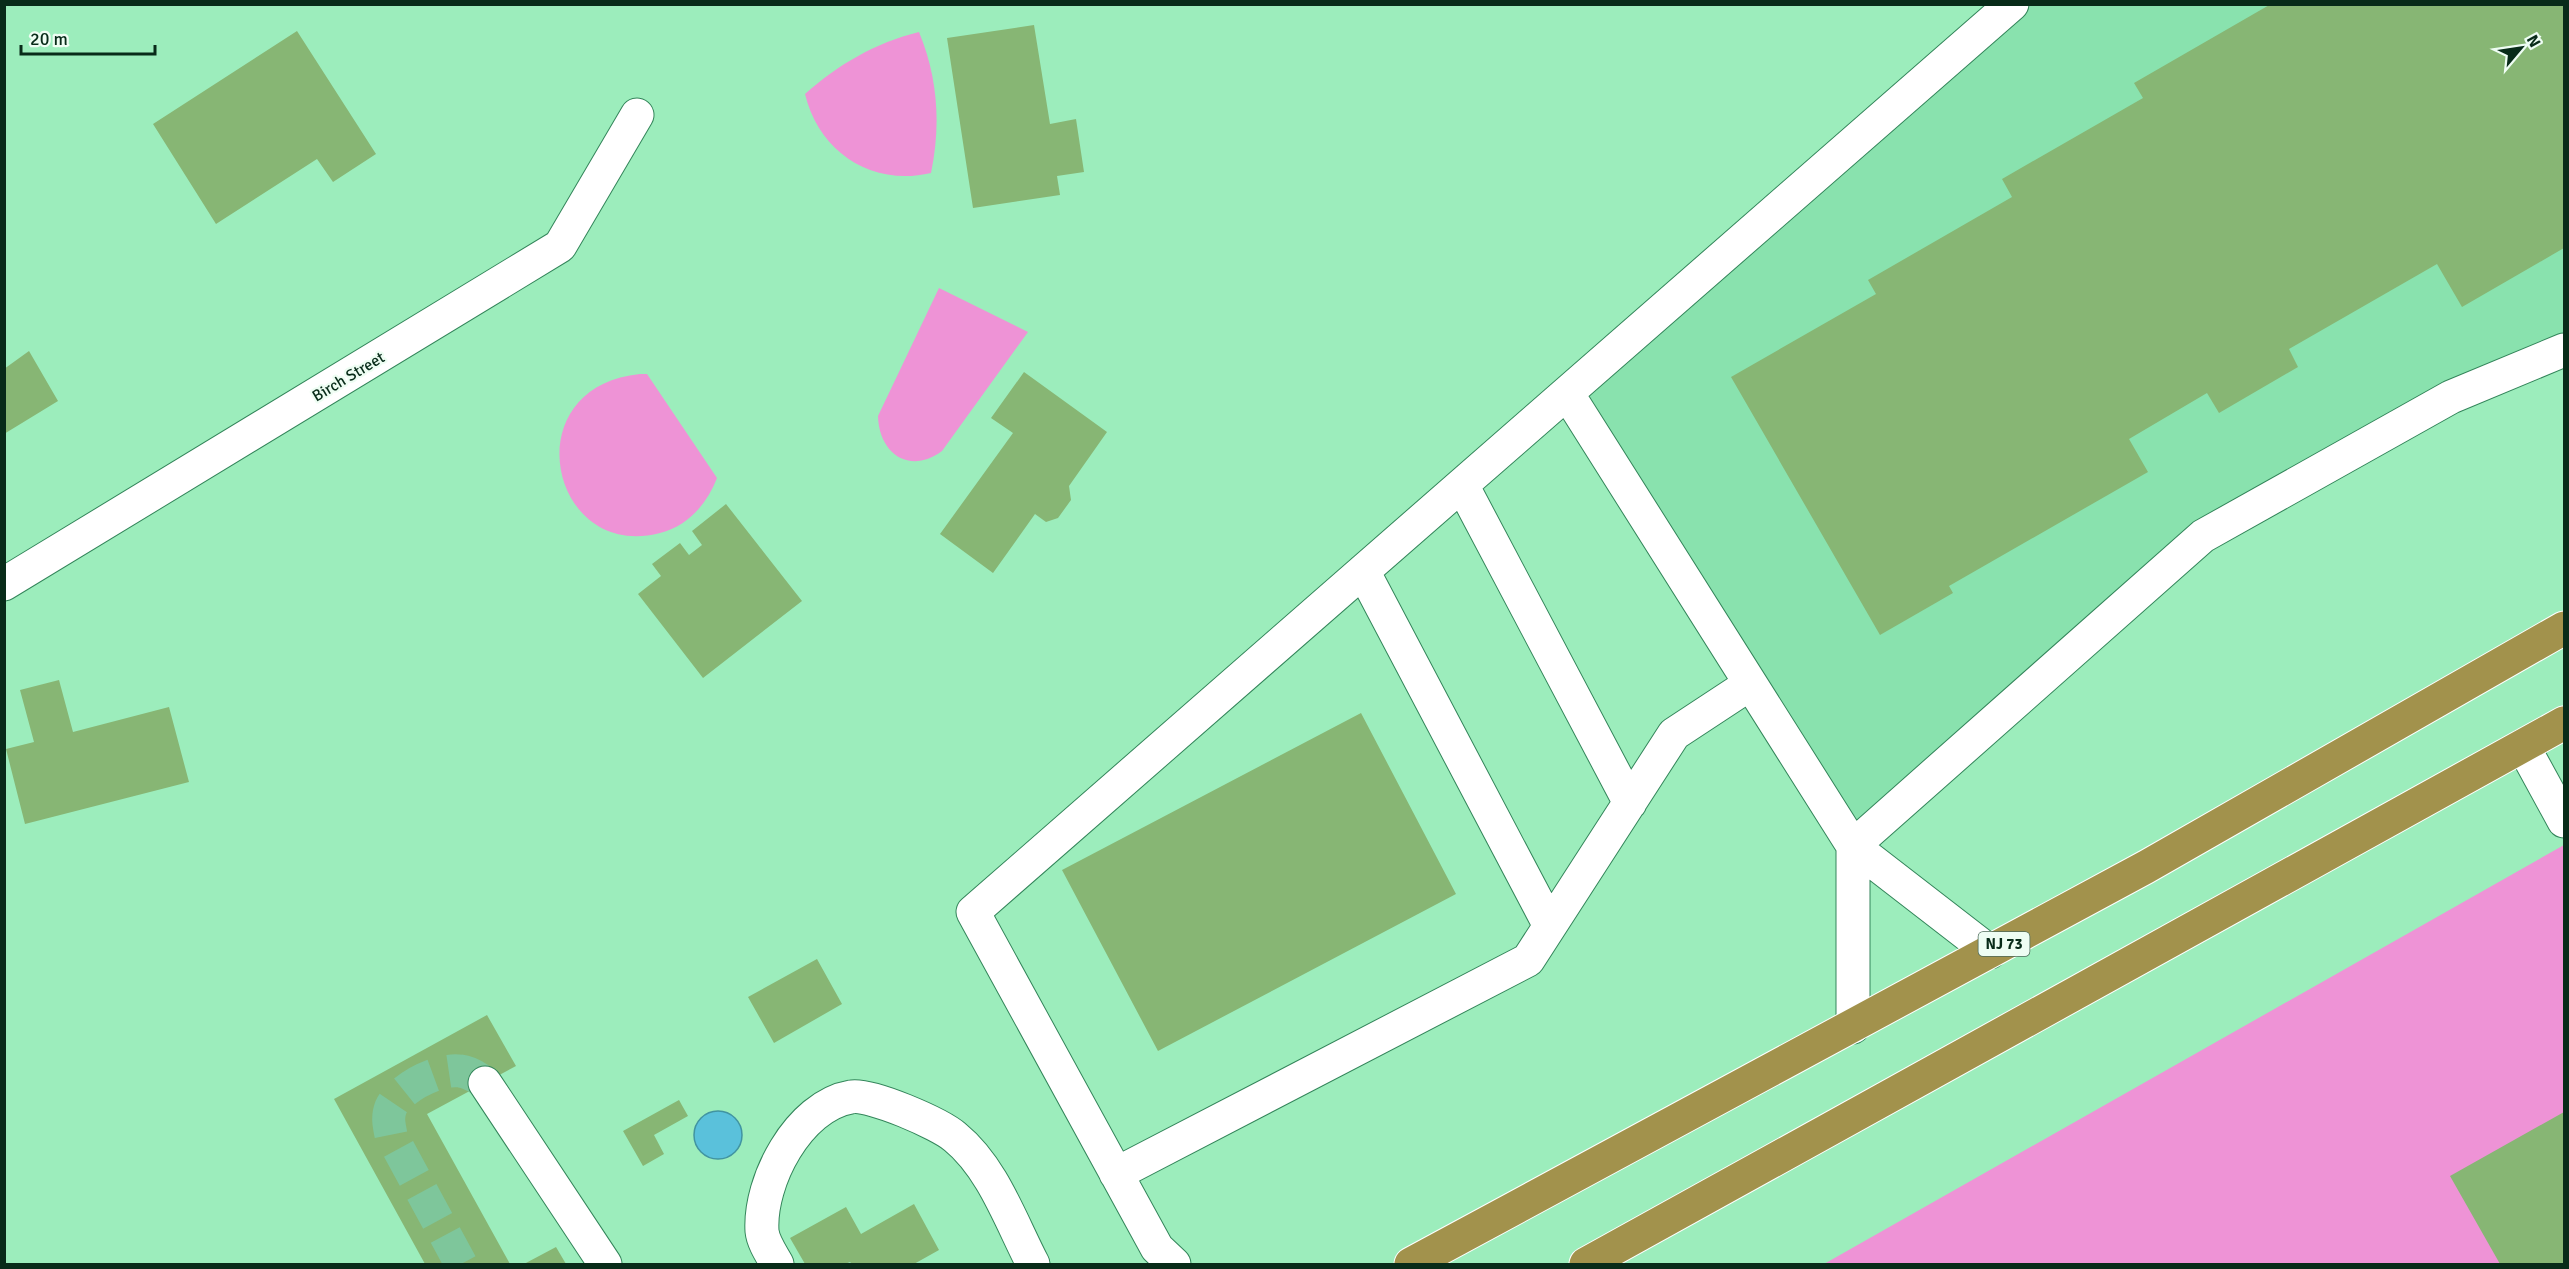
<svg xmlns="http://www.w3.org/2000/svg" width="2569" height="1269" viewBox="0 0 2569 1269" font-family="Signika,sans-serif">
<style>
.built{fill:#89e2ae}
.green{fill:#ee93d6}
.water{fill:#5ac1db;stroke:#4194a1;stroke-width:1.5}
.building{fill:#87b674}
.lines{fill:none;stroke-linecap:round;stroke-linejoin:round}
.minor-tunnel{stroke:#7ec69b;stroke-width:33;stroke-dasharray:33 16;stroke-linecap:butt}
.minor-casing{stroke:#33855a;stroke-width:35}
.highway-casing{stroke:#fff;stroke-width:35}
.minor{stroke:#fff;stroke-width:33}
.highway{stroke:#a2924c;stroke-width:33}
.labels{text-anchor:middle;stroke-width:4.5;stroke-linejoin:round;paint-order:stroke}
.shield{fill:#eefdf3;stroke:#4d6a5a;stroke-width:1.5}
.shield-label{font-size:15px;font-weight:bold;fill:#082b19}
.street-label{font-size:16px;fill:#082b19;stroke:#eefdf3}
</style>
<rect width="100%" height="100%" fill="#9cedbc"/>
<!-- built -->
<path class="built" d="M2012,5H2564V350L2203,536L1853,846L1567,393Z"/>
<!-- green -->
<path class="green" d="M919,32C938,78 941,125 931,173C872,187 819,152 805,94C839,64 875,43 919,32Z
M939,288L1028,332L942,451C910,475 879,454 878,416Z
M640,374H647L717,478C707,504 688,526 660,533C550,562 512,387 640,374Z
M2564,845V1264H1824Z"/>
<!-- water -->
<path class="water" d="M694 1135a24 24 0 1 1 48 0a24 24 0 1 1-48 0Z"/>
<!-- building -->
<path class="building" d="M2271,4H2564V248L2462,307L2437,264L2289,349L2298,367L2219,413L2207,393L2129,439L2148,472L1949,586L1953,593L1880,635L1731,377L1876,294L1868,280L2012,197L2002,179L2143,98L2134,83Z
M1034,25L1050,124L1076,119L1084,172L1057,176L1060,195L973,208L947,38Z
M297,31L376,154L333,182L317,159L216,224L153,124Z
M29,351L58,401L4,434V369Z
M1024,372L1107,432L1069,486L1071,500L1058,518L1046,522L1035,514L993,573L940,534L1013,433L991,418Z
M726,504L802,601L703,678L638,594L661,576L652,564L680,543L689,555L702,545L692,531Z
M59,680L73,732L169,707L189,782L25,824L6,749L34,742L20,690Z
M1361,713L1456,894L1158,1051L1062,870Z
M817,959L842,1004L774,1043L748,997Z
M487,1015L516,1066L427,1114L510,1264H425L334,1099Z
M679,1100L688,1116L654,1135L664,1154L643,1166L623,1131Z
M2564,1112V1264H2500L2450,1176Z
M914,1204L939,1250L914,1264H852L850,1262L845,1264H805L790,1238L846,1207L861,1234Z
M556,1247L566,1264H524Z"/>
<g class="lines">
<!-- minor-tunnel -->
<path class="minor-tunnel" d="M461,1264L391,1135C389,1125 387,1117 391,1107C400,1088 439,1068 460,1071C469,1072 477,1077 485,1083"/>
<defs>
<path id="minor" d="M1567,393L1853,846L1990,952
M1462,485L1630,803
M1363,571L1550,926
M4,584L560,246L637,115
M2523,746L2564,821
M1853,1027V846L2203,536L2451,397L2564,350
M485,1083L605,1264
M1116,1174L1528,960L1674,734L1750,684
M777,1264C772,1255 763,1242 762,1231C759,1182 798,1106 851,1097C870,1093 940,1124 955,1137C993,1168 1011,1222 1033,1264
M1174,1264L1157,1248L973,912L2012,4"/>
<path id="highway" d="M1411,1264L2146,867L2564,628
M1586,1264L2564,723"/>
</defs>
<!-- minor casing -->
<use href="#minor" class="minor-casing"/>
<!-- highway casing -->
<use href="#highway" class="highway-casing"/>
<!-- minor -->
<use href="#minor" class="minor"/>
<!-- highway -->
<use href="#highway" class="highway"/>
</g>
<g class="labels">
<!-- shield labels -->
<rect class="shield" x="1978.5" y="932" width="51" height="24" rx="4.5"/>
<g class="shield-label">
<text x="2004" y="949">NJ 73</text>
</g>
<!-- street labels -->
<g class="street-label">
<text transform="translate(348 376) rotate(-31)" y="6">Birch Street</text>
</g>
</g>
<!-- border -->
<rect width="2569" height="1269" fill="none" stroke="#082b19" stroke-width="12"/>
<!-- north arrow -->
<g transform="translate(2521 48) rotate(61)" stroke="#eefdf3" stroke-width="4.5" paint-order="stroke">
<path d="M0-4.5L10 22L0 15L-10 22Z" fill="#082b19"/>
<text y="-9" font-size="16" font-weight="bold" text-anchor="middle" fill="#082b19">N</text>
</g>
<!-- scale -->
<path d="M21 45v9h134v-9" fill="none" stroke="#082b19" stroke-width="3"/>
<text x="30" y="45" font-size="18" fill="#082b19" stroke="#eefdf3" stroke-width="4.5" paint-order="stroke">20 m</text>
</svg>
